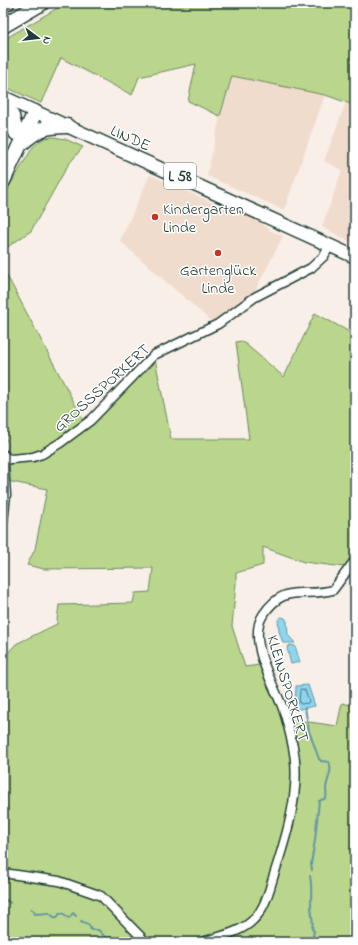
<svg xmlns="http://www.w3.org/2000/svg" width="358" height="945" viewBox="0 0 358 945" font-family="'Indie Flower',sans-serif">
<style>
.built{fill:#f0dccd}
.green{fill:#bad58c;stroke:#6c8960}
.water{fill:#8ed5f0;stroke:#6298a5}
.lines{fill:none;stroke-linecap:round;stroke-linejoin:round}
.shore{stroke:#4b7a7f;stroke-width:1}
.stream{stroke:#6298a5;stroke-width:2}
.street-casing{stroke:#1f3d34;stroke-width:11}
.primary-casing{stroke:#1f3d34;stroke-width:15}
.highway-casing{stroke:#1f3d34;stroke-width:17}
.street{stroke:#fff;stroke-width:8}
.primary{stroke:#fff;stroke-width:12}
.highway{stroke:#fff;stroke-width:14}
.poi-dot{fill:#c8321e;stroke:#fff;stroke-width:1.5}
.labels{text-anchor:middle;stroke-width:3;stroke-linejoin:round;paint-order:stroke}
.shield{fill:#fff;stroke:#627771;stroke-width:1}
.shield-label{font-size:15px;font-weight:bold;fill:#1f3d34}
.street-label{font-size:16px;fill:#1f3d34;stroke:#fff}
.poi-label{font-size:16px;fill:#1f3d34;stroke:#fff;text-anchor:start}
</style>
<rect width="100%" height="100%" fill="#f8efe8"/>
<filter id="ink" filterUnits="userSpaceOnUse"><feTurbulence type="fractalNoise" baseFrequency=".025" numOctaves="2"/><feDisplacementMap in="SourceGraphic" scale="8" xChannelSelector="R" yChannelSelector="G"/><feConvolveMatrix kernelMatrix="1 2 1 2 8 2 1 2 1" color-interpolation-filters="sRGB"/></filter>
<g filter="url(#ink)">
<!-- built -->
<path class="built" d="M232,76L325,95L284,210L207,176L220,116Z
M346,102L355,105V244L322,227L342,170L324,161Z
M150,175L233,212L234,210L260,222L271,231L283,236L254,293L213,323L120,241Z"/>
<!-- green -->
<path class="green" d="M66,3H355V93L351,104L325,95L232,76L220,116L188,101L196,64L139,77L132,95L61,58L41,103L3,86V40Z
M54,137L65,139L83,147L68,165L31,231L3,250V201L10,185L33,147L44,138Z
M3,268L86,425L155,359L171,439H249L236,342L242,341L284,377L315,313L355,335V553L344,567L304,562L263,547V565L236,573V583L232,626L245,667L266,664L288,719L337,726L342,703L355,706V942H3V658L16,644L57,624V620L59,605L133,603L135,593L150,592L153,568L44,569L27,565L35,549L47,489L7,481L8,443L3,435Z"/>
<!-- water -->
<path class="water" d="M281,617L285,618L287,621L288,635L295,643H283L279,631L278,620Z
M290,645L295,646L300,662L291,664L287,648Z
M308,685L315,706L295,710L296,686Z"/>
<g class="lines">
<!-- shore -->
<path class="shore" d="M301,689L305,690L309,701L308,703L301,704L299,703L300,691Z"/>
<!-- stream -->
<path class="stream" d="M305,708L309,731L319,759L321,761L329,762C333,771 327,779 326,788C326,791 327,794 326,798L319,801L315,840L311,864L312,870
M310,876C312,885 311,896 311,905C311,913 314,921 312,929L314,931L312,942
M3,901L5,902L7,900L10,903
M31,909L34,911L35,914L49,913L54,917H58L59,914C66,912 64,916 69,918L73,913L76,916
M81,921L89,925L91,930C102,929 98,931 105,937L114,938V942"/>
<defs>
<path id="street" d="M3,454L7,458L11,459L33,457L42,454L60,443L91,420L154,355L218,324L255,297L311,268L324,256L330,245
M3,522L6,495L4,464L7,458
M3,873L59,881L96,894L101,896L146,942
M202,942C220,936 241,933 254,919C265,908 269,891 273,878C286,838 302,789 293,747C290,733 287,719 282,706C272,682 247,639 263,615C285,582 303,598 333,590L355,560"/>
<path id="primary" d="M3,97L355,257"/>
<path id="highway" d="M3,5L7,3
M3,26L42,3
M3,105L12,116L16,133
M22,143C38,129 45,126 67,126
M3,181L35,112"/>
</defs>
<!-- street casing -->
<use href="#street" class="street-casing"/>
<!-- primary casing -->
<use href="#primary" class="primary-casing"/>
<!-- highway casing -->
<use href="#highway" class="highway-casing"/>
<!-- street -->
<use href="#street" class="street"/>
<!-- primary -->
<use href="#primary" class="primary"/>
<!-- highway -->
<use href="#highway" class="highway"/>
</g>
</g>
<!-- markers -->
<g class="poi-dot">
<circle cx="155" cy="217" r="4"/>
<circle cx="218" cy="253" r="4"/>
</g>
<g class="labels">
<!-- shield labels -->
<rect class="shield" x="164" y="163" width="32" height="26" rx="3"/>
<g class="shield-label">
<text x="180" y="181">L 58</text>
</g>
<!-- street labels -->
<g class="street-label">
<text transform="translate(131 137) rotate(24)" y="6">LINDE</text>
<text transform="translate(101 387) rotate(-42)" y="6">GROSSSPORKERT</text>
<text transform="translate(289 688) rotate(73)" y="6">KLEINSPORKERT</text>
</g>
<!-- poi labels -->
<g class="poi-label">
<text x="163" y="214">Kindergarten<tspan x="163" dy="18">Linde</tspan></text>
<text x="218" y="275" text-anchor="middle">Gartenglück<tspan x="218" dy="18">Linde</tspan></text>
</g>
</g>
<!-- margin -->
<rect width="358" height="945" fill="none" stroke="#fff" stroke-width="16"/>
<rect x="8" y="8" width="342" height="929" fill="none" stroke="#1f3d34" stroke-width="1.5" filter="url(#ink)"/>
<!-- north arrow -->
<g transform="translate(38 38) rotate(105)" stroke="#ffffff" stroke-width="3" paint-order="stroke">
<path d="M0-3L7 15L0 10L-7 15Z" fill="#1f3d34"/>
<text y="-6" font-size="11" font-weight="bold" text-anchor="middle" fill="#1f3d34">N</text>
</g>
</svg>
